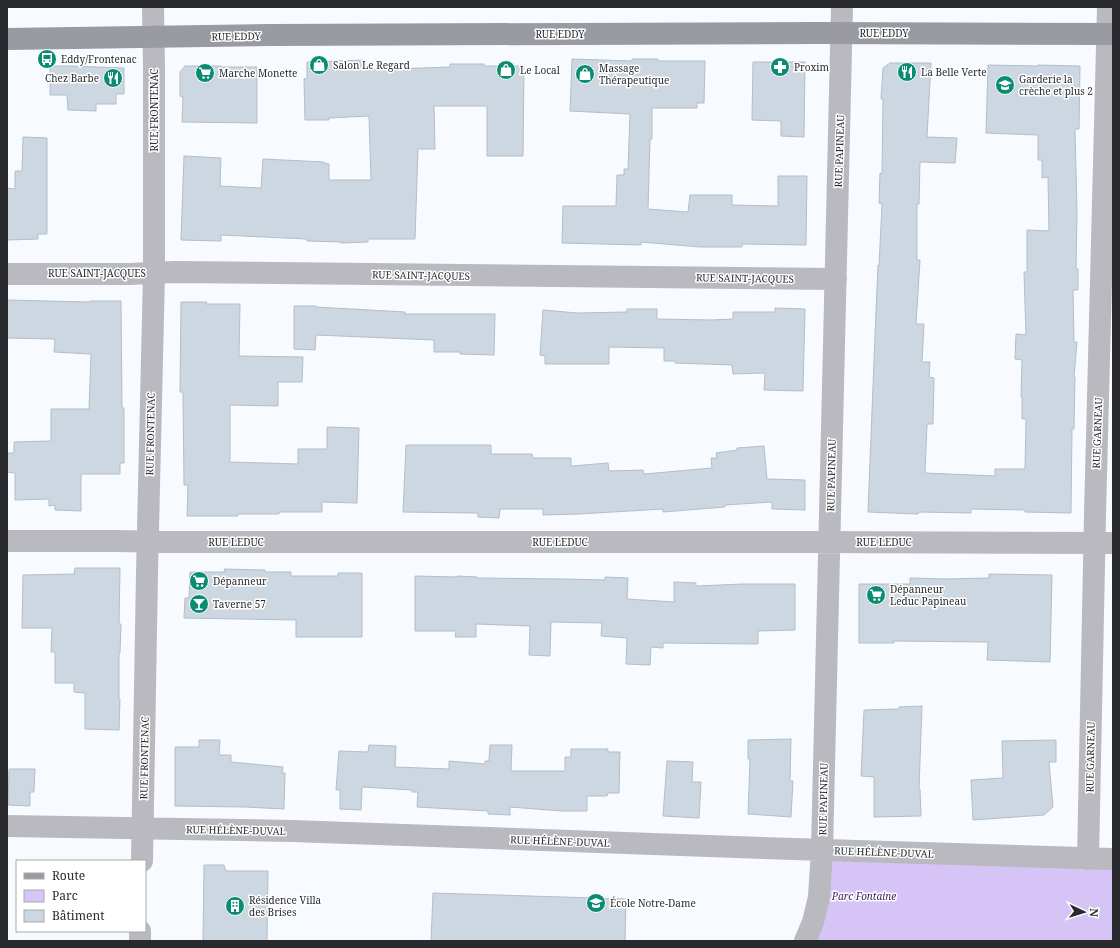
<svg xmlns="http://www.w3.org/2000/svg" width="1120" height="948" viewBox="0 0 1120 948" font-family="'Noto Serif',serif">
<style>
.green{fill:#d5c4f5}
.building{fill:#ccd7e1;stroke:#b4bec8}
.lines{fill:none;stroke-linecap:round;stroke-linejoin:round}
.street{stroke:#b9b9bf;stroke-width:22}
.secondary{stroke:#999aa2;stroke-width:22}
.labels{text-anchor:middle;stroke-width:3;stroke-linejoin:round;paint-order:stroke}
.street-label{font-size:10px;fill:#282a2e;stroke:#fff}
.poi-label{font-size:10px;fill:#282a2e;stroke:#fff;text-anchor:start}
.park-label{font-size:10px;font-style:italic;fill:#3f2363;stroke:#fff}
</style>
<rect width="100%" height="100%" fill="#f7faff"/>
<!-- green -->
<path class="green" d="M822,850L1113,859V941H805Z"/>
<!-- building -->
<path class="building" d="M572,59L632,61V59H658V61H705L704,103H697V108H652V139H650L648,209L688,212L690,195H732V205L778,206V176H807L806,245L742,244V247H700L641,242V245L562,243L563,206H616L617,175H624V169H628L630,114L570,111Z
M365,60L366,70L450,67V64H484V66H524L523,156H487V106H434L435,149H418L415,239H368V242L341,243V242L307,241V239L221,235V241L181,240L184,156L221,158L220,186L261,188L263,159L324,162V163L329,164V180H371L369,116L329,118V120H305L304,79L307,78V62Z
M753,62H805L804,137L781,136V121L752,120Z
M890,63H931L927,137L957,138L955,163L920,162L919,204H917V260H920L916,324H924L922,362H930L929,377L934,378L933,424H927L925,473L995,476V469H1025L1026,419H1022V397H1021L1022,360L1015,359L1016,334L1026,335L1024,272H1027V230L1049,231L1048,177L1042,178V160H1038V135L986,133L988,65L1038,66V65L1080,66L1079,129H1075L1077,213L1076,269H1078V290H1073L1074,342H1077L1074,377H1075L1074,429H1072L1071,513L1025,512V510L971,509V513L919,512L918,514L868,512L876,311L878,265L879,266L882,204L879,203L880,173L882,174L883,99H881L883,68Z
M50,66H70L124,68V94H116V104H96V111L68,110L67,95H50Z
M185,66H221V67H257V123L182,122L183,97L180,96V72Z
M23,137L47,138V234H38V239L7,240V188L15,189V171H22Z
M7,300L89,302L90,301H121L122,408H124V463H120V474H81V511L55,510V505L49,506V499L15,500V473L7,472V453H14V442L51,441V409H89L91,354L54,352L55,339L7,338Z
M181,302H207L206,304H240L239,356L303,357L302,382H278V406L230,405V462L298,464V449H327V427L359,428L357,503L322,502V512H279V514H238V516H187L188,485H184L183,392H180Z
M294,306H316V307L405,312V314H495L494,355L460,354V352H434V340L316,335L315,350L294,349Z
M775,308L805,309L803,391L764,390L765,373L733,374L732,365L675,363V361H664V348L609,347V364H545V356L540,355L543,310L577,313L627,312V309H657V319L711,320L733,319V312H775Z
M406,445H491V454H532L533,458H571V466L608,463L609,471L643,470L644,474L712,468L711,458H717L716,453L737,450V448L764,446L767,479L805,480V510L772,509V502L725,505V507L663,512V509L579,514L543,515V509H500L499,518L478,517V513L403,512Z
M75,568H120L119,624H121L120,653H119V699H120L119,730L85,729V693L74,692V683H55V652H51L52,628H22L23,575L74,574Z
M224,569L265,570V572H291V576H338V573H362V637H296V620L184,618L185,598H189L190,572H225Z
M989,574L1052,575L1050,662L987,660L988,642L894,641V643H859V584H910V578L945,579L989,578Z
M415,576L457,577V576L477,577V578L562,579L605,580V577L628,578L627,599L674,602V582L696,583V586L743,584H795V630L758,631V644L663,643V648L651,647L650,665L626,664L627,638L601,636L602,623L551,622L550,656L529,655L530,626L476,624V637H455L456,631H415Z
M922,706L919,789H920L921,816L874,817V777L861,776L864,710L899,709V707Z
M791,739L790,781H793L791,817L748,814L750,759H748V740Z
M199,740H220L219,755H231V762L283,767L282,773H285L284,809L245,807L175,806V747H199Z
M1056,740V762H1049L1053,807L1044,815L973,820L971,780L1003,778L1002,741Z
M369,745L396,746L395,767L449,769V761L485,764V761H489L490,745H512L511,771H565V757H571V749H608V752H620L619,793H608L607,796H587V811H562L510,807V815L488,814V811L417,807L418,792H412V790L362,787L361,810L340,809V790H336L339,751L368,752Z
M667,761L693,762L692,782H701L699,818L663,816Z
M9,769H35L34,792H30V806L8,805Z
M204,865H224L226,871H268L267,941H203Z
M433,893L626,899L625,941H431Z"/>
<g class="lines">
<!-- street -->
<path class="street" d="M7,274H129L175,272L836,279
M7,541H116L170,542H807L1113,543
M7,826L292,831L793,849L1113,859
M1088,859L1095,515L1108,7
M142,861L147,573L154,273V69L153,7
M140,941V931
M805,941L813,922L819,897L822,850L842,7"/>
<!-- secondary -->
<path class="secondary" d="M7,39L272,35L814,33L1113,34"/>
</g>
<!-- icons -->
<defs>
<symbol id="bus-disc" viewBox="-11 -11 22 22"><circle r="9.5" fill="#0a8c72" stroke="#fff"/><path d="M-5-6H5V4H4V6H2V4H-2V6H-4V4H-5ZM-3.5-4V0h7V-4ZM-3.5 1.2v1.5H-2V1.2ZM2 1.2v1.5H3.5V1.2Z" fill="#fff"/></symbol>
<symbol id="shop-disc" viewBox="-11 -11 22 22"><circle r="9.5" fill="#0a8c72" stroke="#fff"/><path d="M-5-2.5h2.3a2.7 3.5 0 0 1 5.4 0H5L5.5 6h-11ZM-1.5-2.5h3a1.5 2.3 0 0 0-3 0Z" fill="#fff"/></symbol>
<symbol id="pharmacy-disc" viewBox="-11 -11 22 22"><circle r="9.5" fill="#0a8c72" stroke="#fff"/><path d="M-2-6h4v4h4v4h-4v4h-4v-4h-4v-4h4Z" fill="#fff"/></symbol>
<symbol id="restaurant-disc" viewBox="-11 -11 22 22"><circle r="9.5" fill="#0a8c72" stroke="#fff"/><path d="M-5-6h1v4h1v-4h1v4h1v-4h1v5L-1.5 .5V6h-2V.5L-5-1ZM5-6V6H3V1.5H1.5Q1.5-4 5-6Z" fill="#fff"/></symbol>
<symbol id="supermarket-disc" viewBox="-11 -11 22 22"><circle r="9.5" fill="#0a8c72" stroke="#fff"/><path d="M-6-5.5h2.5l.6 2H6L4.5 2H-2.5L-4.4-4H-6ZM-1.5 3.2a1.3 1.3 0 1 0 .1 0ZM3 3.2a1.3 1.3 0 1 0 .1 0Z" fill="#fff"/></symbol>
<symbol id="school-disc" viewBox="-11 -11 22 22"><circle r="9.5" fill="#0a8c72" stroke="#fff"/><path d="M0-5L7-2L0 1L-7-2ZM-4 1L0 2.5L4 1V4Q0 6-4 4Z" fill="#fff"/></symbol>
<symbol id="bar-disc" viewBox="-11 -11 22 22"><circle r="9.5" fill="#0a8c72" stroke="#fff"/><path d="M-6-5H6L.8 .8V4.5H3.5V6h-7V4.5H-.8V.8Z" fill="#fff"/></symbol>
<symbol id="building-disc" viewBox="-11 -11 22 22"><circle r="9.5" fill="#0a8c72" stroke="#fff"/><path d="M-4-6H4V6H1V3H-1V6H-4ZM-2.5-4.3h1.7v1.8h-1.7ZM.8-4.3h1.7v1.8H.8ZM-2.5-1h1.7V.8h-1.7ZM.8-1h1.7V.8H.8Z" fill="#fff"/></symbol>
</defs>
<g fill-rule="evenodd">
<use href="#bus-disc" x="36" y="48" width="22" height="22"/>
<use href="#shop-disc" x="308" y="54" width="22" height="22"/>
<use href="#pharmacy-disc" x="769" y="56" width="22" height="22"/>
<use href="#shop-disc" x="495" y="59" width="22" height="22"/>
<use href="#restaurant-disc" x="896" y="61" width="22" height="22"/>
<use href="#supermarket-disc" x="194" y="62" width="22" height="22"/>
<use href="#shop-disc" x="574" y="63" width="22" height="22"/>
<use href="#restaurant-disc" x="102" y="67" width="22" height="22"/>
<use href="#school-disc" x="994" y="74" width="22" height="22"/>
<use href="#supermarket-disc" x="188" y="570" width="22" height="22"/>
<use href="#supermarket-disc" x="865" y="584" width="22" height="22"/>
<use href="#bar-disc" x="188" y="593" width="22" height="22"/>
<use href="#school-disc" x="585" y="892" width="22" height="22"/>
<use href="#building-disc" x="224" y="895" width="22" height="22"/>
</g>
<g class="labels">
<!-- street labels -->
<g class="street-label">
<text x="884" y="37">RUE EDDY</text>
<text x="560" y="38">RUE EDDY</text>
<text transform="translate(236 36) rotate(-1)" y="4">RUE EDDY</text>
<text transform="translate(154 110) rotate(-90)" y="4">RUE FRONTENAC</text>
<text transform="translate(839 151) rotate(-88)" y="4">RUE PAPINEAU</text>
<text x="97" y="277">RUE SAINT-JACQUES</text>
<text transform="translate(421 275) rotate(1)" y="4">RUE SAINT-JACQUES</text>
<text transform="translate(745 278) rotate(1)" y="4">RUE SAINT-JACQUES</text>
<text transform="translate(1097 433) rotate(-88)" y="4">RUE GARNEAU</text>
<text transform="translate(150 434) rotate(-89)" y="4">RUE FRONTENAC</text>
<text transform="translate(831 475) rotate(-89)" y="4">RUE PAPINEAU</text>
<text x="236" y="546">RUE LEDUC</text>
<text x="560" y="546">RUE LEDUC</text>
<text x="884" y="546">RUE LEDUC</text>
<text transform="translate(1090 757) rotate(-89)" y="4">RUE GARNEAU</text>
<text transform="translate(144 758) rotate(-89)" y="4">RUE FRONTENAC</text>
<text transform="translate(823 799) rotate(-89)" y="4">RUE PAPINEAU</text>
<text transform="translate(236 830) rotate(1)" y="4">RUE HÉLÈNE-DUVAL</text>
<text transform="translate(560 841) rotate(2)" y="4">RUE HÉLÈNE-DUVAL</text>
<text transform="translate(884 852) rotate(2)" y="4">RUE HÉLÈNE-DUVAL</text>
</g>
<!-- poi labels -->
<g class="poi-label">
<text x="61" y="63">Eddy/Frontenac</text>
<text x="333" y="69">Salon Le Regard</text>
<text x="794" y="71">Proxim</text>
<text x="599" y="72">Massage<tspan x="599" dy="12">Thérapeutique</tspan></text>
<text x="520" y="74">Le Local</text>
<text x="921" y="76">La Belle Verte</text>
<text x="219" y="77">Marche Monette</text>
<text x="99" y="82" text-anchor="end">Chez Barbe</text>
<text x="1019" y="83">Garderie la<tspan x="1019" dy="12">crèche et plus 2</tspan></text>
<text x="213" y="585">Dépanneur</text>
<text x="890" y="593">Dépanneur<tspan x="890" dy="12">Leduc Papineau</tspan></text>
<text x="213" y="608">Taverne 57</text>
<text x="249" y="904">Résidence Villa<tspan x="249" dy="12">des Brises</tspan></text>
<text x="610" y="907">École Notre-Dame</text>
</g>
<!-- park labels -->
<g class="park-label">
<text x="864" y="900">Parc Fontaine</text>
</g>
</g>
<!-- border -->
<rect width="1120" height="948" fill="none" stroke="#282a2e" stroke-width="16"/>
<!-- legend -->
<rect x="16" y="860" width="130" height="72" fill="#ffffff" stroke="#a9aaab"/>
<rect x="24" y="873" width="20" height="6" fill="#999aa2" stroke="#a9aaab"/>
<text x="52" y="880" font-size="12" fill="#282a2e">Route</text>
<rect x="24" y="890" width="20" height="12" fill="#d5c4f5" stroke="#a9aaab"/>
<text x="52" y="900" font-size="12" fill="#282a2e">Parc</text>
<rect x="24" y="910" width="20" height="12" fill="#ccd7e1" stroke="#a9aaab"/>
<text x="52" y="920" font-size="12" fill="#282a2e">Bâtiment</text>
<!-- north arrow -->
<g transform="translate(1084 912) rotate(94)" stroke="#ffffff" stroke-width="3" paint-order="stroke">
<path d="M0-3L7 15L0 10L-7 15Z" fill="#282a2e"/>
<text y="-6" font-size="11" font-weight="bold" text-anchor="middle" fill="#282a2e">N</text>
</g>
</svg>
